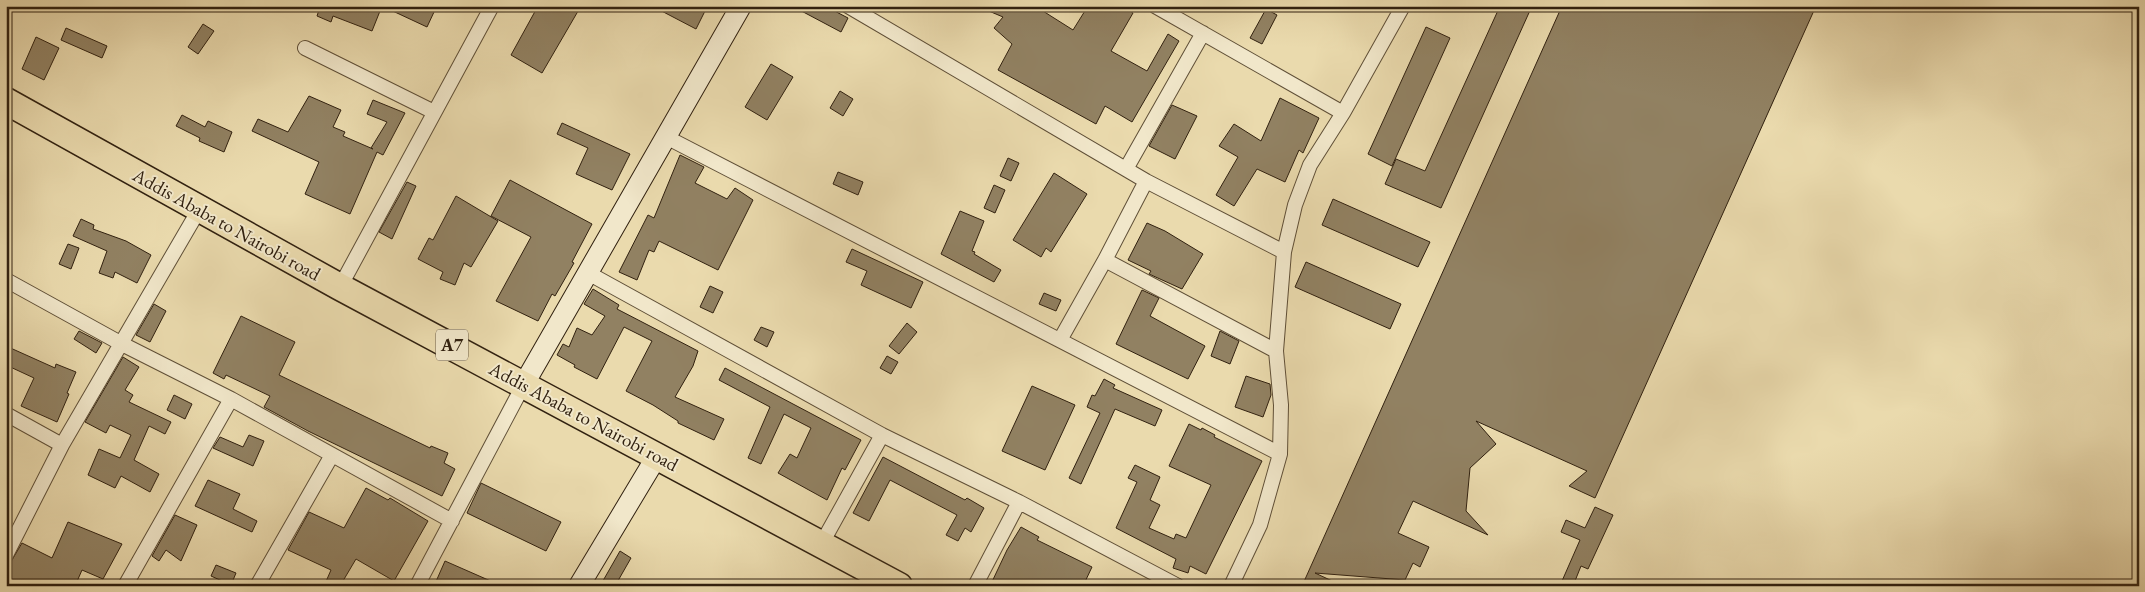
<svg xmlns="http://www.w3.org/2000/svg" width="2145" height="592" viewBox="0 0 2145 592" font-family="'EB Garamond',serif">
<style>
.building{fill:#918162;stroke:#312110}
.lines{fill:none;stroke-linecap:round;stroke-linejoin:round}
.street-casing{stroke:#5f4f37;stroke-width:16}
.secondary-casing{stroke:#312110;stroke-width:22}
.highway-casing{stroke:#312110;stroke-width:29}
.street{stroke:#f1e7ca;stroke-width:14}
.secondary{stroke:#f1e7ca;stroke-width:20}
.highway{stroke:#eadaad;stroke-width:26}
.labels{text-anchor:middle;stroke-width:4;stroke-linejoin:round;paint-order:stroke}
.shield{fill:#f1e7ca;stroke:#6b5c48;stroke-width:1}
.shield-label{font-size:18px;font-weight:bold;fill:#312110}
.street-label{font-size:19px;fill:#312110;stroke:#f1e7ca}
</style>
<rect width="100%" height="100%" fill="#eadaad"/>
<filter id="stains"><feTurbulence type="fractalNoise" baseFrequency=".004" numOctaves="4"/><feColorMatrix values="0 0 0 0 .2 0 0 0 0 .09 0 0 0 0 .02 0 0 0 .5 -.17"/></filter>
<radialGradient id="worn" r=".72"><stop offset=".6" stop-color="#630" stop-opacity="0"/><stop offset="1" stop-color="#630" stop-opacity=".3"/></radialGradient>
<!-- building -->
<path class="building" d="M311,6H382L372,31L333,16L331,22L317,16L319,10Z
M382,6H423L434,12L427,27Z
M538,6H581L542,73L511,55Z
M652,6H695L705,11L696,29Z
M792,6H825L848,18L841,32Z
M977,6H1035L1073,30L1088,6H1122L1133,13L1111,51L1147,71L1168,34L1179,41L1132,122L1105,106L1096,124L998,70L1012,44L994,28L1003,17Z
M1500,6H1532L1441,208L1385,184L1396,159L1425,171Z
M1562,6H1816L1595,498L1569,486L1587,471L1476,421L1496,444L1470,468L1466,511L1488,535L1413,501L1398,533L1429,547L1420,567L1413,563L1405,580L1315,573L1343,586H1302Z
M1266,9L1277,15L1262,44L1250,38Z
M203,24L214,31L198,54L188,47Z
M1426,27L1450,38L1392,166L1368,154Z
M66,28L107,46L102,58L61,40Z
M36,37L59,48L44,80L22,69Z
M771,64L793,77L767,120L745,107Z
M840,91L853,99L843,116L830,108Z
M309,96L341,110L333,127L345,132L343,136L373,149L371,148L387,122L367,114L373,100L405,113L383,155L377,152L350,214L305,194L319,162L252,131L258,119L288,132Z
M1280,98L1319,118L1303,153L1299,150L1285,182L1257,169L1234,206L1216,195L1238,157L1219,146L1234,124L1261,141Z
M1172,105L1197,116L1175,159L1149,146Z
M182,115L205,127L208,121L232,132L224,152L199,141L200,138L176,126Z
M562,123L630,154L612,190L576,174L588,148L557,134Z
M680,155L704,167L695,183L727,199L735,188L753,200L718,270L659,241L654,252L649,250L637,280L619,272L648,215L654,218Z
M1008,158L1019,163L1011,181L1000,176Z
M838,172L863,182L858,195L833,184Z
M1054,173L1087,194L1051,252L1046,248L1041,257L1013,240Z
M510,180L592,224L572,262L574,263L555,296L552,294L538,321L496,301L531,237L491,216Z
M407,182L416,186L392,239L379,232Z
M994,185L1005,190L995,213L984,208Z
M456,196L498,221L471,267L464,263L455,285L440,279L443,272L418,259L429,238L433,240Z
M1333,199L1430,242L1418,267L1322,225Z
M960,211L984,221L972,251L975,252L974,254L1001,270L994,282L941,254Z
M81,219L94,225L93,229L126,241L151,255L137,283L115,272L113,278L99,273L107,251L73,236Z
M1147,223L1165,231L1203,254L1182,289L1149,274L1151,271L1128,260Z
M68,244L79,248L71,269L59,264Z
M852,249L923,282L911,308L861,285L867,271L846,262Z
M1306,262L1401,304L1390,329L1295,287Z
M710,286L723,292L713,313L700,307Z
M593,289L619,305L617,309L698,351L693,366L675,397L724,419L714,440L678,423V421L653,405L626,391L652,341L624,327L597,379L574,367L575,365L557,355L563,344L569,347L577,328L592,335L605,316L584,304Z
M1142,290L1159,298L1150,316L1205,346L1188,379L1116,344Z
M1044,293L1061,300L1056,311L1039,304Z
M154,304L166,311L150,342L136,335Z
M241,316L295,342L279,375L430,448L431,446L448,453L444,463L455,469L442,496L308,431L264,407L270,396L226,375L224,379L213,373Z
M907,323L917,332L899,354L889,346Z
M761,327L774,332L767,347L754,340Z
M79,331L102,343L96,353L74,339Z
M1220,331L1239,341L1230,364L1211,356Z
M6,346L55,368L56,364L76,372L67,393L69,394L57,422L21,406L34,378L6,365Z
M887,356L898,362L891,374L880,368Z
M123,357L139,367L125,390L133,395L129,402L171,422L165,434L149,426L134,460L159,474L150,492L121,476L115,488L88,475L99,449L120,458L131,435L110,425L106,433L85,422Z
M725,368L861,440L845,470L842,468L827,500L778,473L790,454L797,458L811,428L784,414L761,464L748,458L770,407L719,380Z
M1246,376L1270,384L1271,395L1263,417L1235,407Z
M1104,379L1115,385L1113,388L1162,410L1155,426L1115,409L1081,484L1069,478L1100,413L1087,407L1092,395L1095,396Z
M1032,386L1075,405L1045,470L1002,451Z
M174,395L192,404L185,419L167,410Z
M1189,424L1201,430L1202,428L1215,435L1214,437L1262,461L1206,574L1190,566L1188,573L1173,568L1176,559L1116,528L1137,482L1128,478L1135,465L1160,477L1150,500L1160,505L1149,528L1174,539L1176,534L1186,538L1211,485L1169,466Z
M249,435L264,441L253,466L213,448L220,437L243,447Z
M883,457L965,500L967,498L984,508L971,532L965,528L958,541L946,535L957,515L890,480L869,521L853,513Z
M208,480L240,494L233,509L257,521L252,532L195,506Z
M481,483L561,522L546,551L467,513Z
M366,488L388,500L390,498L428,521L394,581L356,559L340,586H324L331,570L288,550L309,512L344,528Z
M1595,507L1613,515L1588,569L1581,566L1573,586L1562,581L1580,540L1561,532L1566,520L1585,528Z
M175,515L197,525L181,561L166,550L159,561L152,556Z
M68,522L122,544L103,579L82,570L75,586H24L6,577V570L22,543L52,558Z
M1021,527L1039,537L1037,540L1092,567L1083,586H990L1007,550Z
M620,551L631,558L615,586H600Z
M445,561L502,586H434Z
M216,565L236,573L231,585L211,576Z"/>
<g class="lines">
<defs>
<path id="street" d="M848,6L1146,181L1284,252
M1155,6L1343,113
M305,48L434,112
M666,137L1280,454
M1126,169L1203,33
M1105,260L1276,351
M588,273L882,435L1019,502L1178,586
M6,280L122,344L231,399L452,521
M340,287L492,6
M1060,340L1105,260L1146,181
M6,414L62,445
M822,543L882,435
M6,555L62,445L200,208
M125,586L231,399
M257,586L332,455
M417,586L524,384
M975,586L1019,502
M1231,586L1260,525L1280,454L1281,405L1276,351L1284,252L1295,205L1310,165L1343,113L1403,6"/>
<path id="secondary" d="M524,384L741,6
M579,586L657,456"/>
<path id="highway" d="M6,101L340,287L899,586"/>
</defs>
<!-- street casing -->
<use href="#street" class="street-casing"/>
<!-- secondary casing -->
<use href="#secondary" class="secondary-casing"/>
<!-- highway casing -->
<use href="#highway" class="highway-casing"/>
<!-- street -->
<use href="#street" class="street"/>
<!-- secondary -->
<use href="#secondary" class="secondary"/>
<!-- highway -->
<use href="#highway" class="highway"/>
</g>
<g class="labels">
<!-- shield labels -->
<rect class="shield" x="436" y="329.5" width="32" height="31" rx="4"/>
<g class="shield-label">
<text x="452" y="351">A7</text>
</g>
<!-- street labels -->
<g class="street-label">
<text transform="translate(227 224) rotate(29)" y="7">Addis Ababa to Nairobi road</text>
<text transform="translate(584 416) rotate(28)" y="7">Addis Ababa to Nairobi road</text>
</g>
</g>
<!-- margin -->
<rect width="2145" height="592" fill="none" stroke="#eadaad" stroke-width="25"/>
<rect x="8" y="8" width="2130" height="577" fill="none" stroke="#312110" stroke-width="2.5"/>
<rect x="12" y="12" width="2120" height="567" fill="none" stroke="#312110"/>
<rect width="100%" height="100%" filter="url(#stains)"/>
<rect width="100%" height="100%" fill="url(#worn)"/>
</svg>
